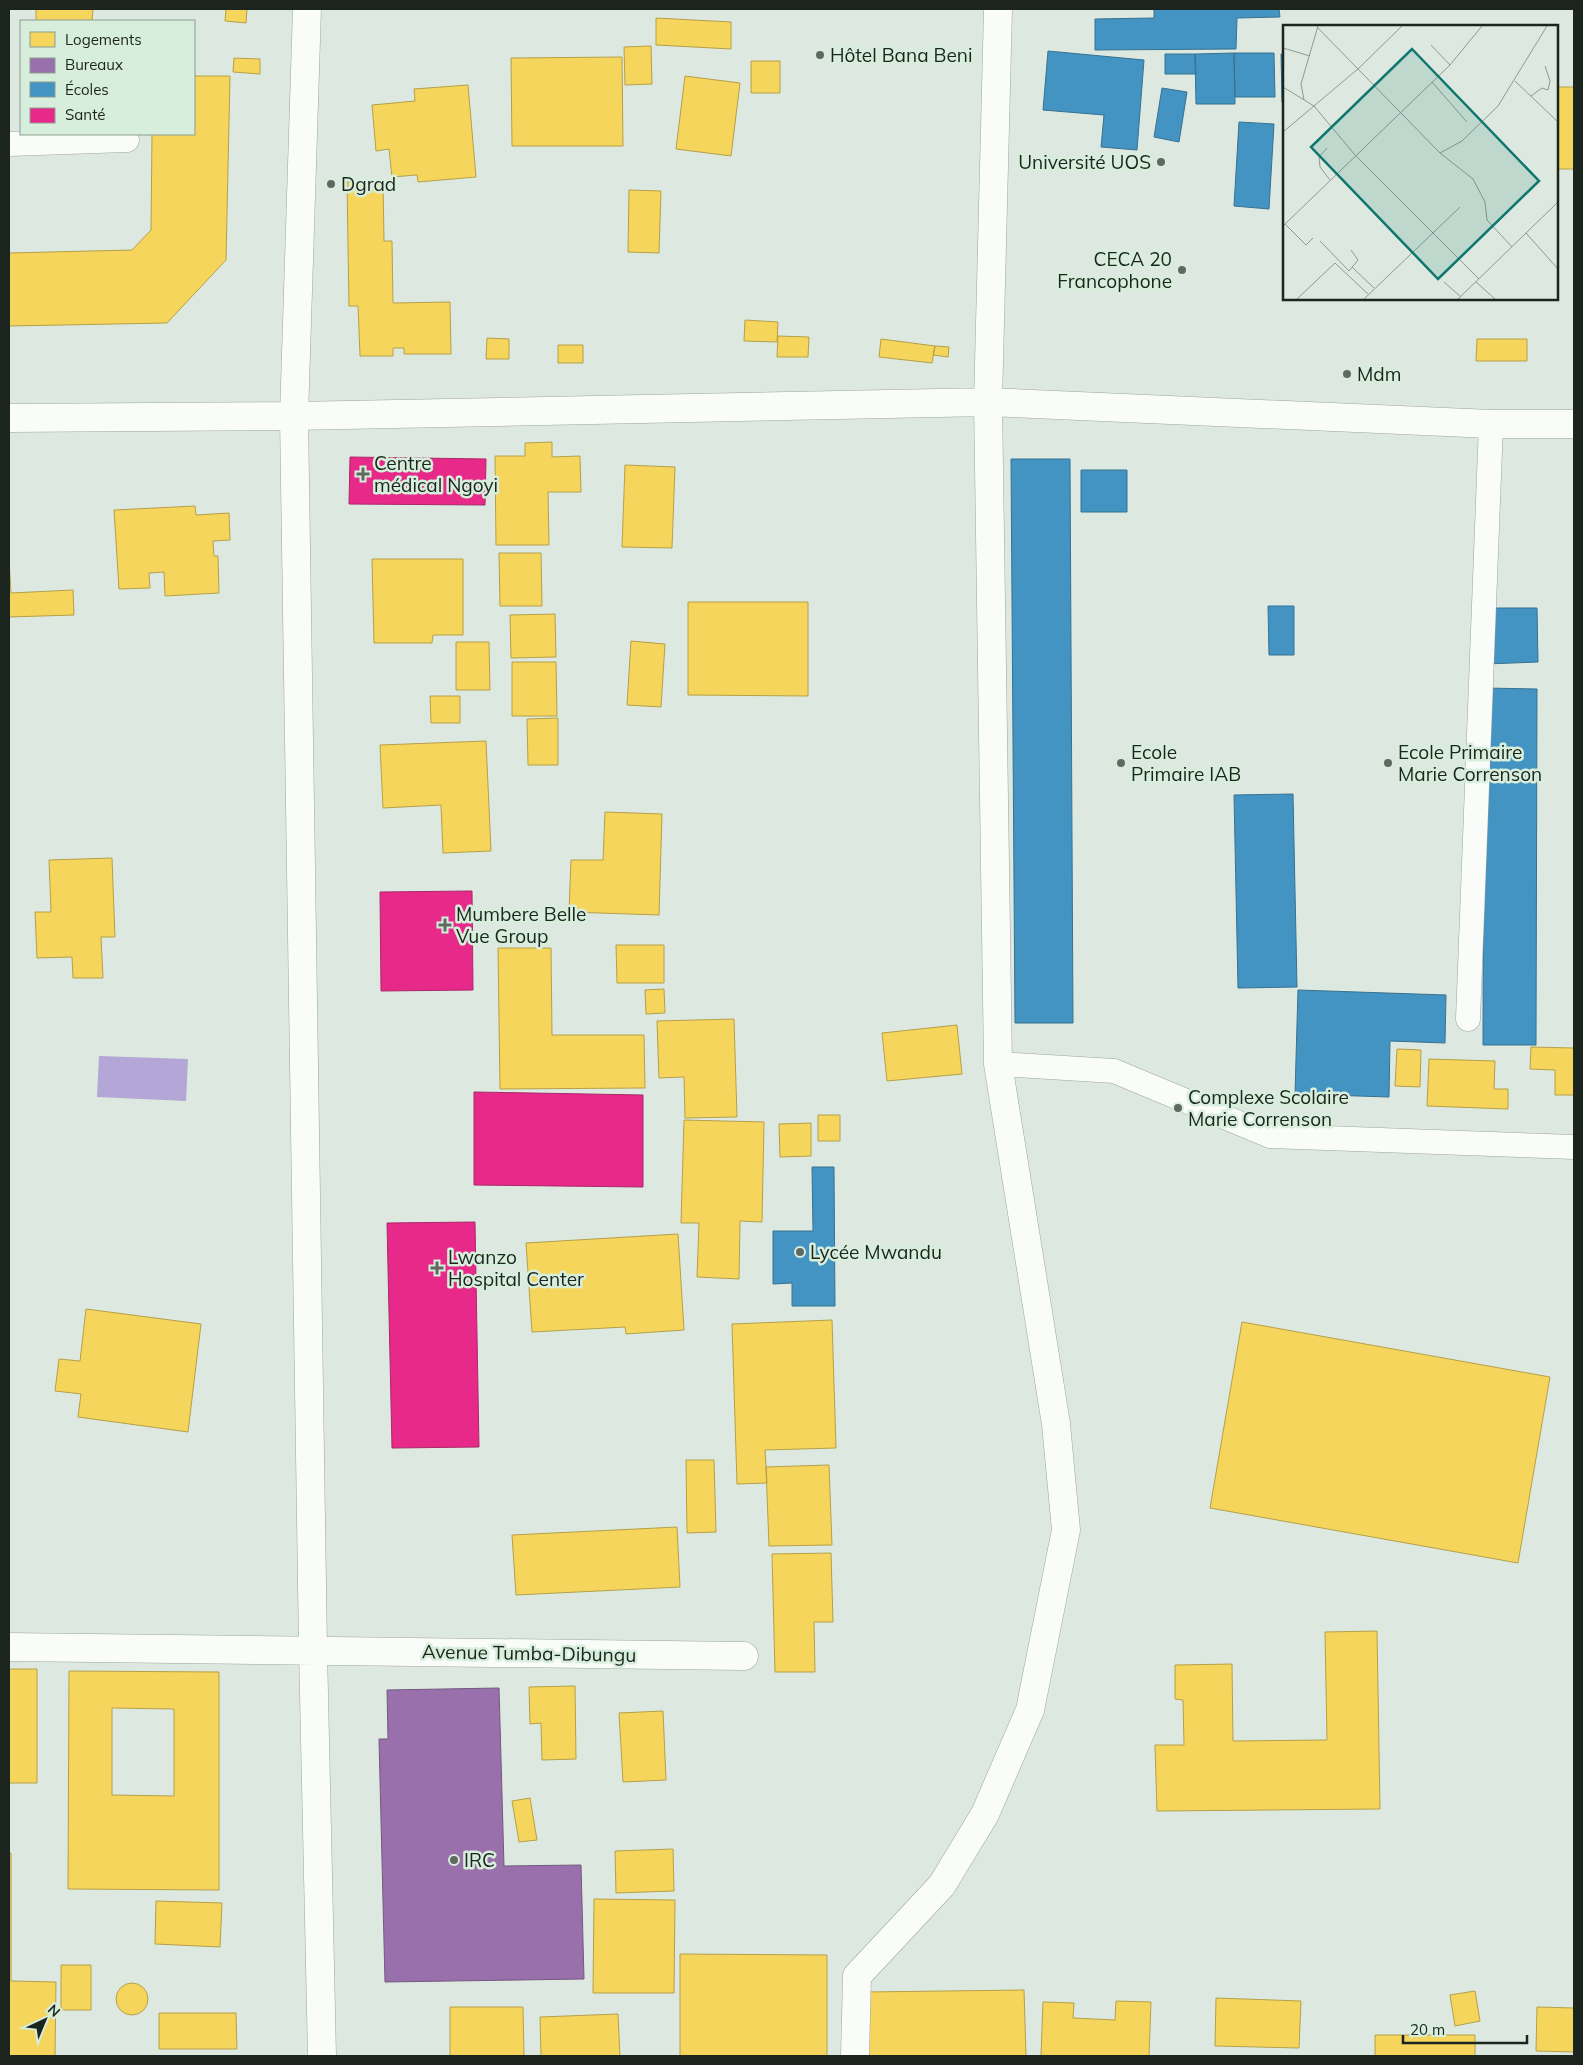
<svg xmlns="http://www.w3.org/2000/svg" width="1583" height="2065" viewBox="0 0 1583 2065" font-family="Mulish,sans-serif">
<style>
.water{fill:#b4a6d6}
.homes{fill:#f6d55c;stroke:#b4a049;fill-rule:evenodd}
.offices{fill:#9970ab;stroke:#735980}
.schools{fill:#4393c3;stroke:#377291}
.health{fill:#e7298a;stroke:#aa2869}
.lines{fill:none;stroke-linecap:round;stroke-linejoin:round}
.service-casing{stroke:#9ca59e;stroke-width:25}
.minor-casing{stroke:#9ca59e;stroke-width:29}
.service{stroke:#fafcfa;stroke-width:24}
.minor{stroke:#fafcfa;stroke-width:28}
.poi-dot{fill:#5f6961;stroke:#d8eedc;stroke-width:2}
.labels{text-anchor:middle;stroke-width:5;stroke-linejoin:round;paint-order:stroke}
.poi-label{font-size:19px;fill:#1b241d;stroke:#d8eedc;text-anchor:start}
.street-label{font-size:19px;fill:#1b241d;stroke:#d8eedc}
.inset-road{fill:none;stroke:#8f9a92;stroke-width:1}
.view{fill:#0f766e;fill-opacity:0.15;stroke:#0f766e;stroke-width:2.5}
.inset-edge{fill:none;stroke:#1b241d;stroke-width:2.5}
</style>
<rect width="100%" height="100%" fill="#dde9e0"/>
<!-- water -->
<path class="water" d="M99,1056L188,1059L186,1101L97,1097Z"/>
<!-- homes -->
<path class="homes" d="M36,9H93L92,21H36Z
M226,9H247L246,23L225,21Z
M656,18L731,22V49L656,45Z
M651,46L652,84L625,85L624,47Z
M622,57L623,146H512L511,58Z
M234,58L260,59V74L233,72Z
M751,61H780V93H751Z
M194,76H230L226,260L167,323L9,326V253L132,250L151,230L152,134H194Z
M685,76L740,83L731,156L676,149Z
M468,85L476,177L418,182L417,175L392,177L389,149L376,151L372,105L415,101L414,89Z
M1557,87H1574V169H1557Z
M347,182H383L384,241H392L393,303L450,302L451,354H404V348H393V356H360L358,306H349Z
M629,190L661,191L659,253L628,252Z
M745,320L778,322L777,342L744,341Z
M778,336L809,337L808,357H777Z
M487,338L509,339V359H486Z
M881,339L935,346L932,363L879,357Z
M1477,339H1527V361H1476Z
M558,345H583V363H558Z
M935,346L949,347L948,357L933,355Z
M552,442V457L580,456L581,492H548L549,545H496L495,456H525V443Z
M625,465L675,467L672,548L622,547Z
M195,506L196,515L229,513L230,540L213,541L214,556H218L219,593L165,596L164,572L149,573L150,588L119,589L114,510Z
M499,553H541L542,606H500Z
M9,559L11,593L73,590L74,615L9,617Z
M372,559H463V635H433L432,643H374Z
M688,602H808V696L688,695Z
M555,614L556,657L511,658L510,615Z
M631,641L665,644L661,707L627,705Z
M456,642H489L490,690H456Z
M512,662H556L557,716H512Z
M430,696H460V723H431Z
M558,718V765H528L527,719Z
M486,741L491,851L443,853L441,805L383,808L380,745Z
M605,812L662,814L659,915L569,912L571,860H603Z
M112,858L115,937H101L103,978H73L72,957L37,958L35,912H51L49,860Z
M616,945H664V983H617Z
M498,948H551L552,1035H644L645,1088L500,1089Z
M664,989L665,1013L646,1014L645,990Z
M734,1019L737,1117L685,1118L684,1077L659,1078L657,1021Z
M957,1025L962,1074L887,1081L882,1033Z
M1531,1047L1574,1048V1095H1555V1070L1530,1069Z
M1397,1049L1421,1050L1420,1087L1395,1086Z
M1429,1059L1495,1061L1494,1089H1508V1109L1427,1106Z
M818,1115H840V1141H818Z
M684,1120L764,1122L762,1222L740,1221L739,1279L697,1277L699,1223H681Z
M811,1123V1156L780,1157L779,1124Z
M678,1234L684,1330L626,1334L625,1327L532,1332L526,1243Z
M86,1309L201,1324L188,1432L78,1417L81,1394L55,1391L59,1359L80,1361Z
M832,1320L836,1448L765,1450L767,1483L737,1484L732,1324Z
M1242,1322L1550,1377L1518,1563L1210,1508Z
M686,1460H714L716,1532L687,1533Z
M829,1465L832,1545L769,1546L766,1467Z
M677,1527L680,1587L516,1595L512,1535Z
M831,1553L833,1622H814L815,1672H775L772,1554Z
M1377,1631L1380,1809L1157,1811L1155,1745H1184L1183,1700L1175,1699V1665L1232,1664L1233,1741L1327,1740L1325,1632Z
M9,1669H37V1783H9Z
M69,1671L219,1672V1890L68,1889ZM112,1708L174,1709V1796L112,1795Z
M575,1686L576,1759L542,1760L541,1723L530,1724L529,1687Z
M663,1711L666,1780L623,1782L619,1713Z
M530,1798L537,1840L519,1842L512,1801Z
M673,1849L674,1891L616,1893L615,1851Z
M9,1853H11V1981L56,1982L55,2056H9Z
M594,1899L675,1900L674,1993H593Z
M156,1901L222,1903L220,1947L155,1944Z
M680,1954L827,1955V2056H680Z
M61,1965H91V2010H61Z
M116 1999a16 16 0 1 1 32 0a16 16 0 1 1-32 0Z
M1024,1990L1026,2056H867L865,1992Z
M1475,1991L1480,2021L1455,2026L1450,1995Z
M1216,1998L1301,2001L1299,2048L1215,2046Z
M1116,2001L1151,2002L1149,2056H1041L1043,2002L1074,2003L1073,2018L1115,2020Z
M450,2007H523L524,2056H450Z
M1537,2007L1574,2008V2052L1536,2051Z
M159,2013H236L237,2049H159Z
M618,2014L620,2056H541L540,2017Z
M1375,2035H1475V2056H1375Z"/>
<!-- offices -->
<path class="offices" d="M499,1688L504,1866L581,1865L584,1979L385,1982L379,1739H388L387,1690Z"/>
<!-- schools -->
<path class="schools" d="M1154,9H1279L1280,17L1237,18L1236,49L1095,50V19L1154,18Z
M1048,51L1144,60L1137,150L1101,147L1104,115L1043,110Z
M1234,53H1274L1275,97H1235Z
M1234,53L1235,104H1196L1195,54Z
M1165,54H1195L1196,74H1165Z
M1281,54H1284V102H1282Z
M1162,88L1187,92L1179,142L1154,137Z
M1239,122L1274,124L1269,209L1234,206Z
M1011,459H1070L1073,1023H1015Z
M1081,470H1127V512H1081Z
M1268,606H1294V655H1269Z
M1485,608H1537L1538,662L1486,664Z
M1484,688L1537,689L1536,1045H1483Z
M1293,794L1297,987L1238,988L1234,795Z
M1298,990L1446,995L1445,1043L1390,1041L1389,1097L1295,1094Z
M812,1167H834L835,1306H792V1283L773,1284V1231H813Z"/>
<!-- health -->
<path class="health" d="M350,457L486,459L485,505L349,504Z
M472,891L473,990L381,991L380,892Z
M474,1092L643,1095V1187L474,1185Z
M475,1222L479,1447L392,1448L387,1223Z"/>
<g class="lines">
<defs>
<path id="service" d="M9,144L127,140
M1468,1019L1491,424
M998,1064L1114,1071L1270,1136L1574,1147"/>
<path id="minor" d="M307,9L294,416L313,1649L322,2056
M9,418L294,416L988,402L1491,424H1574
M9,1647L744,1656
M855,2056L857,1976L942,1885L985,1814L1030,1710L1066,1530L1056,1424L998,1064L988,402L998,9"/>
</defs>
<!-- service casing -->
<use href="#service" class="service-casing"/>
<!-- minor casing -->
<use href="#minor" class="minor-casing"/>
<!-- service -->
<use href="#service" class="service"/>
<!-- minor -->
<use href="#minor" class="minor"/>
</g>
<!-- markers -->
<g class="poi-dot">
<circle cx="820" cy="55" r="5"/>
<circle cx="1161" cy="162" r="5"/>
<circle cx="331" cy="184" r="5"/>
<circle cx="1182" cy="270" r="5"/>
<circle cx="1347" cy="374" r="5"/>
<path d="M360.5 466.5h5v5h5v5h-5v5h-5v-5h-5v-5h5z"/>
<circle cx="1121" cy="763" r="5"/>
<circle cx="1388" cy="763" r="5"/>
<path d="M442.5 917.5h5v5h5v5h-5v5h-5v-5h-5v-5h5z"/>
<circle cx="1178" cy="1108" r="5"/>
<circle cx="800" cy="1252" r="5"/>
<path d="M434.5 1260.5h5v5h5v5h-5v5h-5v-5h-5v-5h5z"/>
<circle cx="454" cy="1860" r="5"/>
</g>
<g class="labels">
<!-- poi labels -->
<g class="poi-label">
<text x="830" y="62">Hôtel Bana Beni</text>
<text x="1151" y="169" text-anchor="end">Université UOS</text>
<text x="341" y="191">Dgrad</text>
<text x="1172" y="266" text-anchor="end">CECA 20<tspan x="1172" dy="22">Francophone</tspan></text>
<text x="1357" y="381">Mdm</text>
<text x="374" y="470">Centre<tspan x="374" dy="22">médical Ngoyi</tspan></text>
<text x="1131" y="759">Ecole<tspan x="1131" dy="22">Primaire IAB</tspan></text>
<text x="1398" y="759">Ecole Primaire<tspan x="1398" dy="22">Marie Correnson</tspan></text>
<text x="456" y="921">Mumbere Belle<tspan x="456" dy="22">Vue Group</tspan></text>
<text x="1188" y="1104">Complexe Scolaire<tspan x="1188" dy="22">Marie Correnson</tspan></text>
<text x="810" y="1259">Lycée Mwandu</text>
<text x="448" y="1264">Lwanzo<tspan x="448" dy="22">Hospital Center</tspan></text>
<text x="464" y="1867">IRC</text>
</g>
<!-- street labels -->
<g class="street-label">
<text transform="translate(529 1653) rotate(1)" y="7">Avenue Tumba-Dibungu</text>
</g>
</g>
<!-- overview -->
<g transform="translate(1283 25)">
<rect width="275" height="275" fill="#dde9e0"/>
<path class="inset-road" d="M34,2L157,128L190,154L202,177L204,195L229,222M148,20L167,40M0,23L27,31M232,56L275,97M149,57L184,97M0,62L31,81M248,71L259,63L265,65L267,56L262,41M21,75L18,59L35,1M31,81L72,130L196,254M0,107L76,43L119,1M44,123L36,132L37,142L47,155M157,128L179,116L215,81L264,1M2,199L23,220L30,213M0,201L167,40L199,1M243,208L275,244M37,216L66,246L75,235L68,225M69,242L91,263M161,257L178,272M193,257L212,274M14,274L52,238L85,269M81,274L177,182M175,274L275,177"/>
<path class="view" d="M129,24L256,156L155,254L28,122Z"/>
<rect width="275" height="275" class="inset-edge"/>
</g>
<!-- border -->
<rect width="1583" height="2065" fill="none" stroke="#1b241d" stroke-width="20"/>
<!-- legend -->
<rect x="20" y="20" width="175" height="115" fill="#d8eedc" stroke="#8c9d90"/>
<rect x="30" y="32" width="25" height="15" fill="#f6d55c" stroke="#8c9d90"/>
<text x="65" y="45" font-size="15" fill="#1b241d">Logements</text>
<rect x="30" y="58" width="25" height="15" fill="#9970ab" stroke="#8c9d90"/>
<text x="65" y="70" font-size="15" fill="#1b241d">Bureaux</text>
<rect x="30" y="82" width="25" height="15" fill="#4393c3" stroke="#8c9d90"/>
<text x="65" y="95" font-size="15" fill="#1b241d">Écoles</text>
<rect x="30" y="108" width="25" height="15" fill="#e7298a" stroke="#8c9d90"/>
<text x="65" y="120" font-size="15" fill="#1b241d">Santé</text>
<!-- north arrow -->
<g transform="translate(45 2020) rotate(44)" stroke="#d8eedc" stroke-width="4" paint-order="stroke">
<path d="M0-4L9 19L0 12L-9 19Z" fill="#1b241d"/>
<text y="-8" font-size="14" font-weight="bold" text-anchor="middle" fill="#1b241d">N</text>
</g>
<!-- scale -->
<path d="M1403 2035v8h124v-8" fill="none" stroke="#1b241d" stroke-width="2.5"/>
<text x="1410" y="2035" font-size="15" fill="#1b241d" stroke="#d8eedc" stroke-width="4" paint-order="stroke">20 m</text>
</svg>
